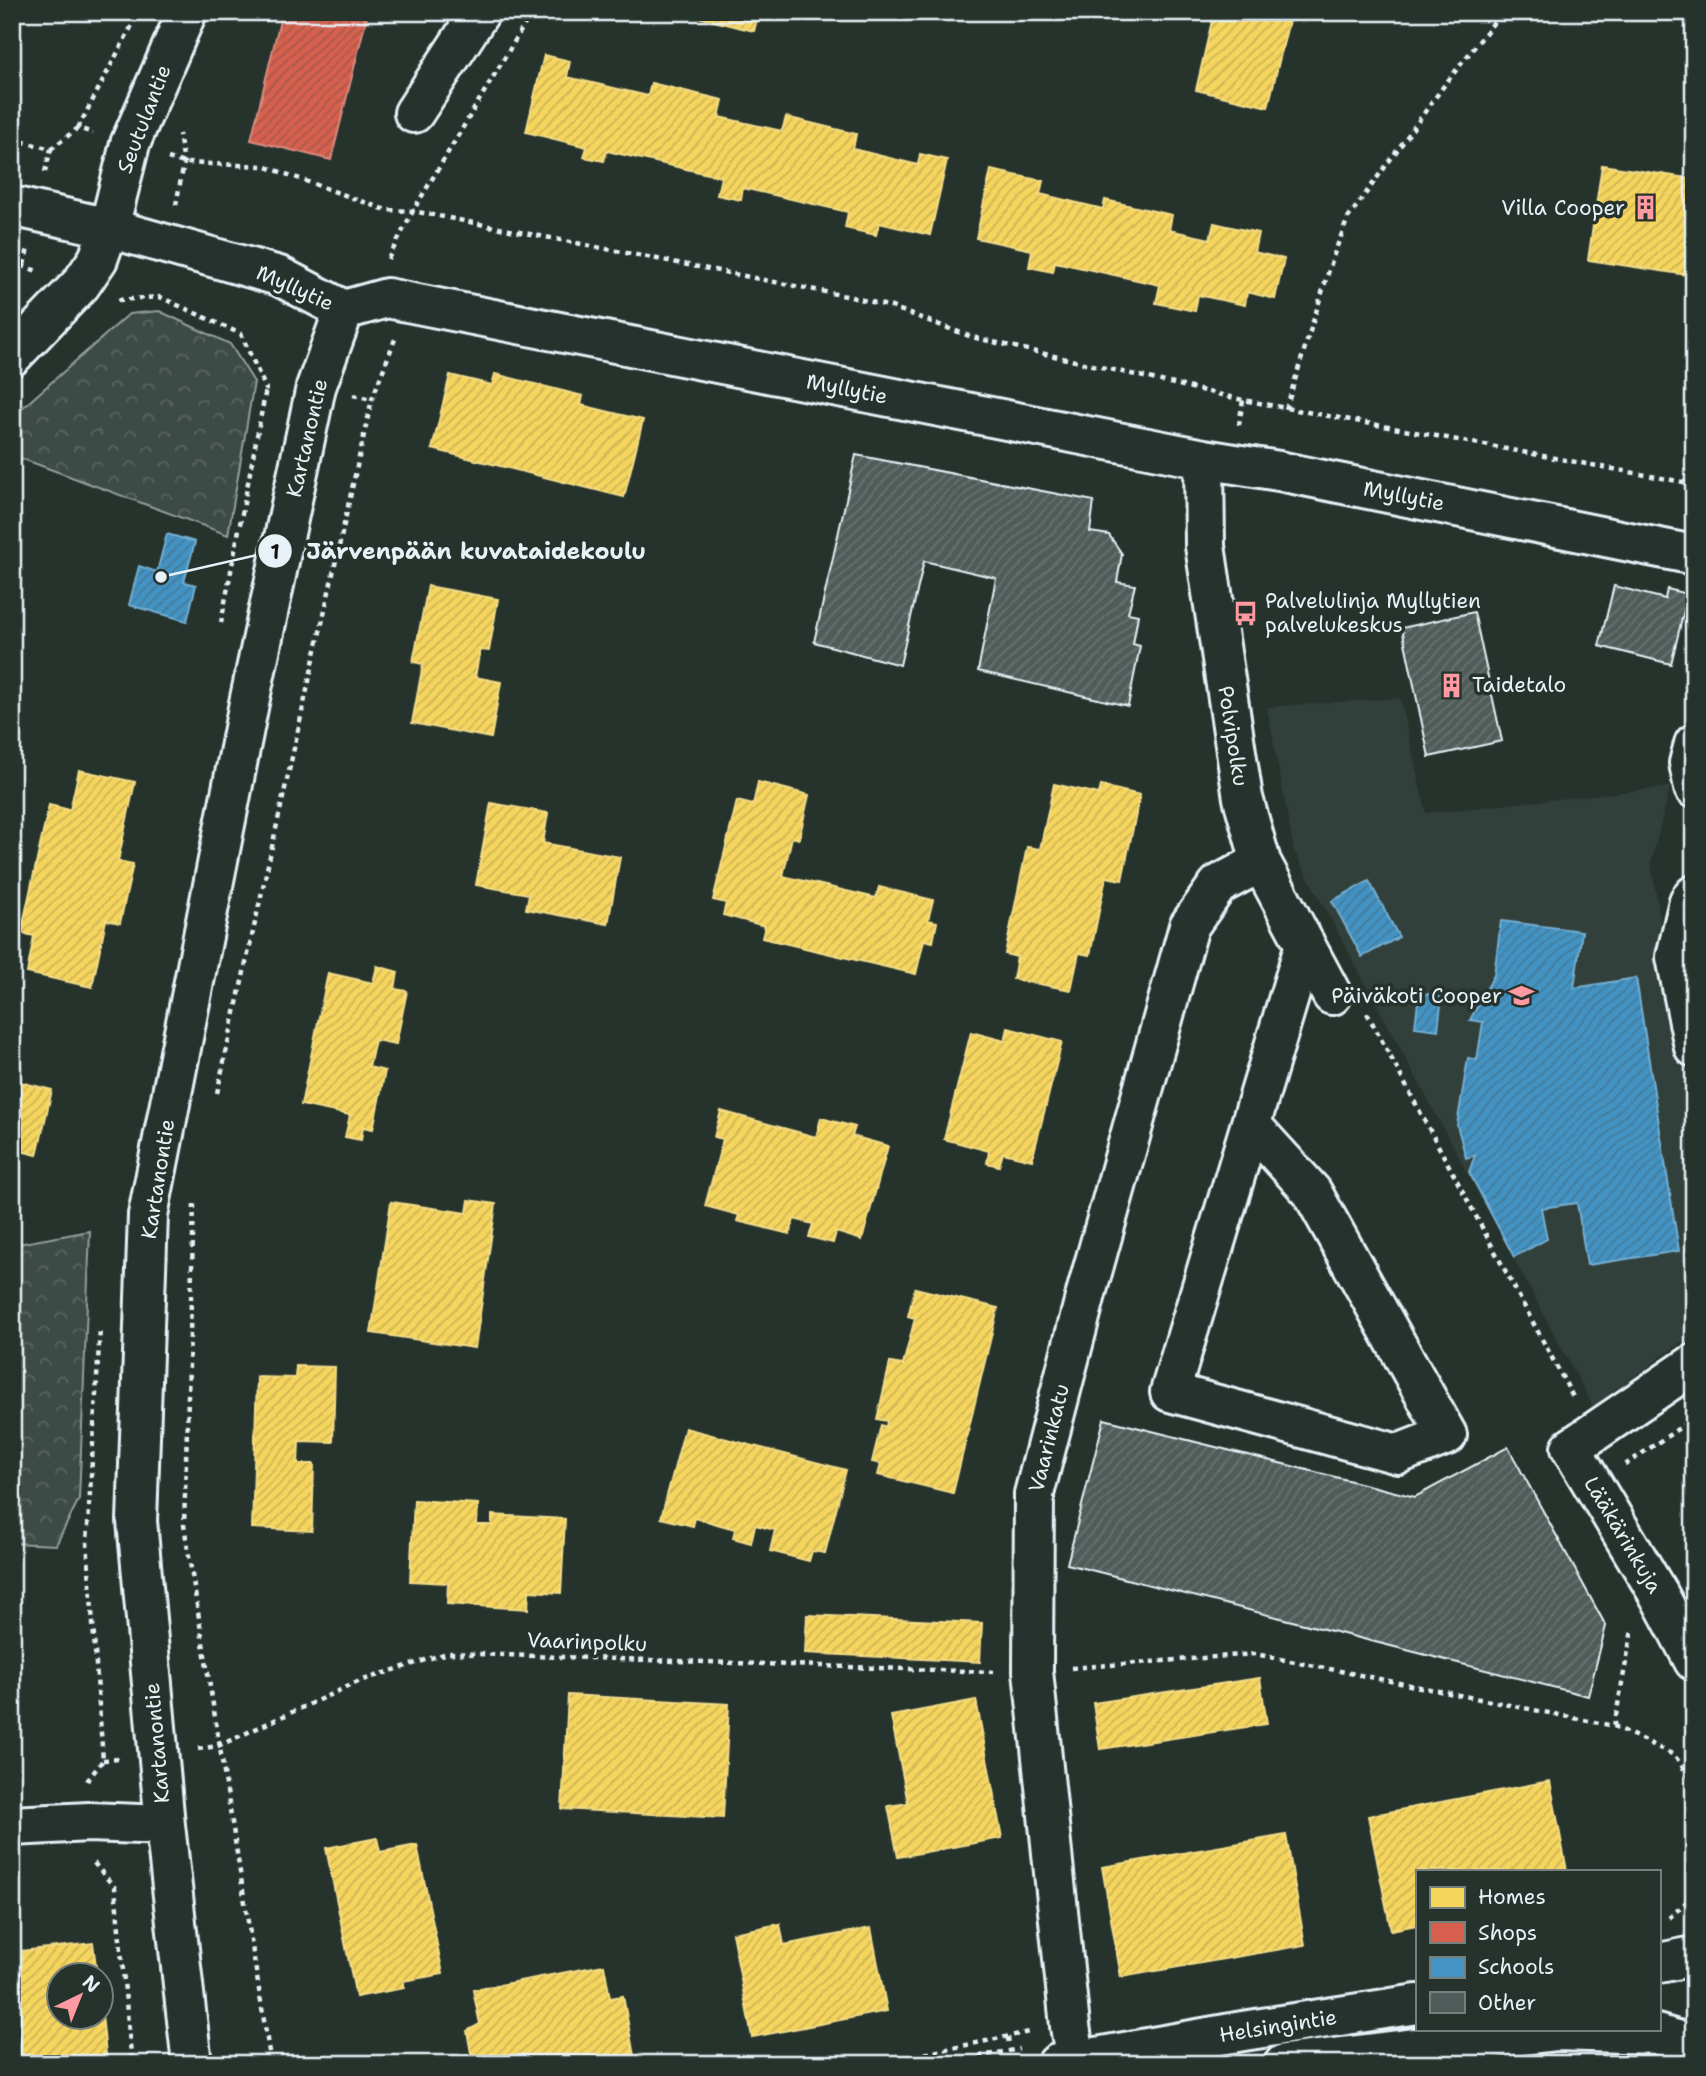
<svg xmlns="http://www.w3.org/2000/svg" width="1706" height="2076" viewBox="0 0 1706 2076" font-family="'Shantell Sans',sans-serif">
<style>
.built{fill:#333f3a}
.park{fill:url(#park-crowns);stroke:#939ea0;stroke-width:2}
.homes{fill:url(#homes-hatch);stroke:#f2dd8b;stroke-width:2}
.shops{fill:url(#shops-hatch);stroke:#db8c80;stroke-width:2}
.schools{fill:url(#schools-hatch);stroke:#74afd3;stroke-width:2}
.building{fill:url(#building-hatch);stroke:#e8f1f8;stroke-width:2}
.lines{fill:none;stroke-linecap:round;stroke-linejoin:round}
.minor-casing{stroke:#e8f1f8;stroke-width:44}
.major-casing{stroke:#e8f1f8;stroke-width:44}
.path{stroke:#e8f1f8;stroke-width:4.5;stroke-dasharray:5 5;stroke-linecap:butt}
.minor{stroke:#26332d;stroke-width:38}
.major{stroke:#26332d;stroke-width:38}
.labels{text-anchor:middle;stroke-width:7;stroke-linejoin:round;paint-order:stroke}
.street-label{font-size:21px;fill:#e8f1f8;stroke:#26332d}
.poi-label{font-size:21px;fill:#e8f1f8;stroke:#26332d;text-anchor:end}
.leader{fill:none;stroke:#e8f1f8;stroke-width:2.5}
.callout-dot{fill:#e8f1f8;stroke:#26332d;stroke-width:2.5}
.mark-label{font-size:21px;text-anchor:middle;font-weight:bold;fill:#111}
.callout-label{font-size:23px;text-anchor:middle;font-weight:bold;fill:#e8f1f8;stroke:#26332d;stroke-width:7;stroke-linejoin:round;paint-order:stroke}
</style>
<defs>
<pattern id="park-crowns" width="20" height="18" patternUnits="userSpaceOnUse" patternTransform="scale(1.75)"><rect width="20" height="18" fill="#3e4b47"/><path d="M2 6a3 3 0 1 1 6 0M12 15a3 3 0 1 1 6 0" fill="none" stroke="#5a6562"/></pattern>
<pattern id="homes-hatch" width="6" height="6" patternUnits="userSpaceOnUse" patternTransform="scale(1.75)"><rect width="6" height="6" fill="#f6d55c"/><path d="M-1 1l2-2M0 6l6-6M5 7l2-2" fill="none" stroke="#cab258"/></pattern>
<pattern id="shops-hatch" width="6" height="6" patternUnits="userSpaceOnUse" patternTransform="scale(1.75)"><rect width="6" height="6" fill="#d6604d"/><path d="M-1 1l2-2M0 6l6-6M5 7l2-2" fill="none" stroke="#a4584c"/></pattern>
<pattern id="schools-hatch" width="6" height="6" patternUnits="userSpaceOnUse" patternTransform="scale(1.75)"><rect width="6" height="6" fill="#4393c3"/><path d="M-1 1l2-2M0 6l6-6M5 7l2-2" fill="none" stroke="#447999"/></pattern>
<pattern id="building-hatch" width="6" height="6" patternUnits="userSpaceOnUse" patternTransform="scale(1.75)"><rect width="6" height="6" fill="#505c59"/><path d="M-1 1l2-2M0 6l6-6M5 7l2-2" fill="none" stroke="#697472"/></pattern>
</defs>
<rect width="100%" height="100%" fill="#26332d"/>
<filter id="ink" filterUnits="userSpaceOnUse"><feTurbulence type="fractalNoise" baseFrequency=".0143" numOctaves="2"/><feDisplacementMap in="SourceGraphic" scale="14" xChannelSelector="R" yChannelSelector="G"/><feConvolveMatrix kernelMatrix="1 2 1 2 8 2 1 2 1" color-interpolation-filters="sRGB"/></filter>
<g filter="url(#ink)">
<!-- built -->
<path class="built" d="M1400,698L1426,813L1670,787L1651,863L1694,1129V1333L1593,1406L1294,851L1267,707Z"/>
<!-- park -->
<path class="park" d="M159,311L230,344L254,382L228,535L12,455V417L129,314Z
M90,1231L79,1499L56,1545L12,1543V1245Z"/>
<!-- homes -->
<path class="homes" d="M695,12H759L754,31L694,16Z
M1214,12H1291L1268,107L1196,90Z
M544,55L570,61L567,77L648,96L651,83L723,100L719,117L782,131L786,117L856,134L853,149L918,165L920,154L947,160L930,235L879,223L876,235L845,228L848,212L743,188L741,200L717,195L721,177L607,151L604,161L584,157L587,147L526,132Z
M1602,165L1694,179V237L1688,275L1588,260Z
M991,170L1043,181L1040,194L1103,209L1105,200L1172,215L1169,230L1210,239L1214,223L1258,233L1254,252L1284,259L1275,299L1247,292L1245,305L1198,295L1195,311L1156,303L1160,285L1055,262L1053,272L1029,267L1032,250L976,238Z
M495,374L583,396L581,405L643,420L624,497L432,449L450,375L492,385Z
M428,586L498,599L489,651L480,650L475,677L501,682L491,738L412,723L423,664L413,662Z
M79,770L135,782L118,861L133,864L120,923L106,920L92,987L27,973L34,936L21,933L49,805L70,810Z
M758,782L809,795L799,839L792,837L783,876L876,898L879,887L933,900L928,920L937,922L933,942L924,940L916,974L762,938L765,926L723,915L726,903L713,900L737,801L753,805Z
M1054,784L1099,794L1101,786L1140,795L1122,880L1106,877L1090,955L1079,953L1071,990L1013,979L1017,957L1005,954L1027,847L1040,849Z
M491,803L548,813L543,843L620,857L608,924L526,909L529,894L476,885Z
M377,966L398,972L395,989L407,991L396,1044L375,1040L369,1067L385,1071L373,1129L363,1127L361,1140L345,1137L350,1115L301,1105L328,973L373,983Z
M1008,1028L1062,1042L1032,1160L1003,1153L999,1166L987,1163L989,1151L944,1139L971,1032L1005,1041Z
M12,1080L52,1090L37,1155L12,1149Z
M721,1111L816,1137L821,1118L855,1127L852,1136L888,1146L862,1240L836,1232L833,1243L809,1237L813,1224L794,1219L790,1234L737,1221L739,1215L705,1206L723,1139L714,1137Z
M469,1200L496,1204L475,1348L371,1333L391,1202L467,1213Z
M915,1288L998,1308L953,1493L878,1475L881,1464L872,1462L881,1425L886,1427L887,1421L877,1419L890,1363L903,1365L915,1318L908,1316Z
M296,1366L335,1367L333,1442L299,1441L298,1464H314L312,1531L252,1528L257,1377L295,1378Z
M685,1428L846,1470L825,1553L812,1551L809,1561L770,1551L775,1530L755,1525L751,1543L733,1538L735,1529L695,1518L693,1526L661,1518Z
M414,1500L478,1504L477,1525H492V1515L565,1519L561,1593L529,1591L528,1609L447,1604L448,1583L410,1581Z
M807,1615L982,1623L980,1662L805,1653Z
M1260,1678L1267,1724L1100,1749L1093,1703Z
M568,1695L729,1704L723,1818L562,1809Z
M976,1700L1002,1838L898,1857L888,1806L908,1803L891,1716Z
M1550,1781L1567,1871H1417V1925L1391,1930L1368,1816Z
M1286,1835L1305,1945L1121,1977L1102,1867Z
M377,1838L380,1852L417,1845L443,1974L403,1981L404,1988L356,1997L326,1848Z
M780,1924L784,1945L871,1928L887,2011L752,2037L732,1933Z
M93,1943L97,1974H60V2016L102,2015L107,2064H12V1952Z
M604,1965L610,1998L623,1996L634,2056L593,2064H473L467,2031L480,2024L473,1990Z"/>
<!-- shops -->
<path class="shops" d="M282,12H368L331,160L251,140Z"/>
<!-- schools -->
<path class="schools" d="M167,534L195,542L184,582L196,585L187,621L129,605L139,566L157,572Z
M1369,881L1399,937L1362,957L1332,901Z
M1501,921L1582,931L1574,988L1636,978L1679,1251L1587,1265L1577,1203L1541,1208L1547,1239L1514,1257L1469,1172L1475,1155L1466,1158L1457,1125L1468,1058L1477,1060L1483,1022L1470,1020L1494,975Z
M1419,993L1442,996L1438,1030L1415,1027Z"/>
<!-- building -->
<path class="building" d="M856,455L1094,501L1090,532L1109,535L1122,554L1117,582L1135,585L1128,613L1138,615L1133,644L1140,646L1128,706L978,671L996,578L924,561L900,665L814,642Z
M1614,586L1665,599L1667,589L1688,594L1671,664L1599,646Z
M1474,612L1502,741L1429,757L1402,628Z
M1104,1419L1415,1497L1508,1447L1606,1626L1588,1696L1067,1564Z"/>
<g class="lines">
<defs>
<path id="minor" d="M414,113L480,12
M12,206L109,228L279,276L344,310L387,298L1204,459L1279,471L1694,555
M12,356L81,284L98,259L109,228L130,144L187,12
M1204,459L1205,546L1243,798L1261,862L1332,995
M1694,744L1689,763L1694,788
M1694,895L1689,901L1676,957L1694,1047
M1251,1125L1312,1192L1447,1435L1398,1454L1170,1392L1305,944
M1694,1364L1571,1448L1659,1595L1694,1661
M12,1826L89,1822L165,1825
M192,2064L165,1825L137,1521L148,1215L249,703L316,387L344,310
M1076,2064L1070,2026L1033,1671L1034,1494L1087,1290L1189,926L1218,885L1261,862"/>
<path id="major" d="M1659,1963L1694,1956
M1057,2064L1243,2031L1417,2004
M1284,2064L1556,2031L1656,2034L1694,2045"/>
</defs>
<!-- minor casing -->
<use href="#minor" class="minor-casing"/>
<!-- major casing -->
<use href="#major" class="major-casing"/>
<!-- path -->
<path class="path" d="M78,128L139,12
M12,139L51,149L78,128L93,133
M168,158L184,163L264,166L386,210L413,211L851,297L892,307L972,337L1243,400L1694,484
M45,172L51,149
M176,205L184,163L179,134
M388,259L413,211L532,12
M12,262L37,271
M24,265L28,248
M118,300L160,297L241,334L266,389H268
M353,395L372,399
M1286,409L1334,254L1348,218L1443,87L1502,12
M1239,425L1243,400
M221,623L266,389
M1367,1013L1573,1397
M217,1093L372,399L395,339
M194,1204L184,1525L271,2064
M1625,1465L1694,1418
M1071,1668L1255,1654L1614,1726L1674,1755L1694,1783
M1614,1726L1632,1630
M198,1749L218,1746L360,1681L447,1653L993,1672
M103,1760L120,1759
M87,1781L103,1760L87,1542L100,1328
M94,1863L115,1888L132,2064
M1669,1918L1694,1895
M1008,2037L1009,2045
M876,2064L1029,2032
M939,2064L1019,2049"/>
<!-- minor -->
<use href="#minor" class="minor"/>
<!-- major -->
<use href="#major" class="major"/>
</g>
</g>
<!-- icons -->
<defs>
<symbol id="building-bare" viewBox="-9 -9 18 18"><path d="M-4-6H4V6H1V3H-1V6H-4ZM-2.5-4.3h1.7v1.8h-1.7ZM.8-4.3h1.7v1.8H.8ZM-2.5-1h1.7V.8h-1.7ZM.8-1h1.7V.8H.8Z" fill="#ff9aa2" stroke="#26332d" stroke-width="2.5" paint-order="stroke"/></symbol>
<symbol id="bus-bare" viewBox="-9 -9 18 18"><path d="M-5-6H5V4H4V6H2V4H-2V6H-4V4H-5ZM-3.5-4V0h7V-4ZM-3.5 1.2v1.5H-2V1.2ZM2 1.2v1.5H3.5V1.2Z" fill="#ff9aa2" stroke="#26332d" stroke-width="2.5" paint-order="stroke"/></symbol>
<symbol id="school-bare" viewBox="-9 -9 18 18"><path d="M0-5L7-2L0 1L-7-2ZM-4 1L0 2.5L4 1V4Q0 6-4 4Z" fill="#ff9aa2" stroke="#26332d" stroke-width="2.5" paint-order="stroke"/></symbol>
</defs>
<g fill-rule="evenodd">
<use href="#building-bare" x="1628" y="190" width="35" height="35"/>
<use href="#bus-bare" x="1228" y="596" width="35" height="35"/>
<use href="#building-bare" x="1434" y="668" width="35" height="35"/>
<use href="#school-bare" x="1504" y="978" width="35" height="35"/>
</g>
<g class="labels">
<!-- street labels -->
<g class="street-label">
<text transform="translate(144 119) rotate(-69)" y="7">Seutulantie</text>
<text transform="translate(295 288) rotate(24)" y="7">Myllytie</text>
<text transform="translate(847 389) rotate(11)" y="7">Myllytie</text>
<text transform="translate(307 438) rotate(-77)" y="7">Kartanontie</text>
<text transform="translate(1404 496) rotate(11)" y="7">Myllytie</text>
<text transform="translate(1233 736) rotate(81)" y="7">Polvipolku</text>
<text transform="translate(158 1179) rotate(-81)" y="7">Kartanontie</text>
<text transform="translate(1049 1438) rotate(-76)" y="7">Vaarinkatu</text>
<text transform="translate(1623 1535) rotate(59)" y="7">Lääkärinkuja</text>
<text transform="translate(587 1642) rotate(2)" y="7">Vaarinpolku</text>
<text transform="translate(157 1743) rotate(-95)" y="7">Kartanontie</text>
<text transform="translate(1278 2026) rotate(-9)" y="7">Helsingintie</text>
</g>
<!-- poi labels -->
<g class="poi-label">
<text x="1625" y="215">Villa Cooper</text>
<text x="1265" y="608" text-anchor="start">Palvelulinja Myllytien<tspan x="1265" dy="24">palvelukeskus</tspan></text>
<text x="1472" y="692" text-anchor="start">Taidetalo</text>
<text x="1502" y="1003">Päiväkoti Cooper</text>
</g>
</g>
<!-- callouts -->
<path class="leader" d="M161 577L275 551"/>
<g class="callout-dot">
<circle cx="161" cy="577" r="7"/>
<circle cx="275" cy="551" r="18"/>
</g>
<g class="mark-label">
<text x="275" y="559">1</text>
</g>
<g class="callout-label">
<text x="476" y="559">Järvenpään kuvataidekoulu</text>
</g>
<!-- margin -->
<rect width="1706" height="2076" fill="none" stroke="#26332d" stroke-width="42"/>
<rect x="21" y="21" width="1664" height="2034" fill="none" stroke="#e8f1f8" stroke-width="2.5" filter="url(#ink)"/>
<!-- legend -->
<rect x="1416" y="1870" width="245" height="161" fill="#26332d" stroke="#747f7e" stroke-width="2"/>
<rect x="1430" y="1887" width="35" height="21" fill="#f6d55c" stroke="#747f7e" stroke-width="2"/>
<text x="1478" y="1904" font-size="21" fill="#e8f1f8">Homes</text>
<rect x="1430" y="1922" width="35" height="21" fill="#d6604d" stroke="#747f7e" stroke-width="2"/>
<text x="1478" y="1940" font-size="21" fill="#e8f1f8">Shops</text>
<rect x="1430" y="1957" width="35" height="21" fill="#4393c3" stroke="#747f7e" stroke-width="2"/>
<text x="1478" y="1974" font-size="21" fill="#e8f1f8">Schools</text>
<rect x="1430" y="1992" width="35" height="21" fill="#505c59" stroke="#747f7e" stroke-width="2"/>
<text x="1478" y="2010" font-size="21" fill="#e8f1f8">Other</text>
<!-- north arrow -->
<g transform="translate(80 1996) rotate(43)"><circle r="33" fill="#26332d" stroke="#747f7e" stroke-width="2"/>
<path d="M0-5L12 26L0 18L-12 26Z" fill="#ff9aa2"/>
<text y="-10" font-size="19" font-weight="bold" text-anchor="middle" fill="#e8f1f8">N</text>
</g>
</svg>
